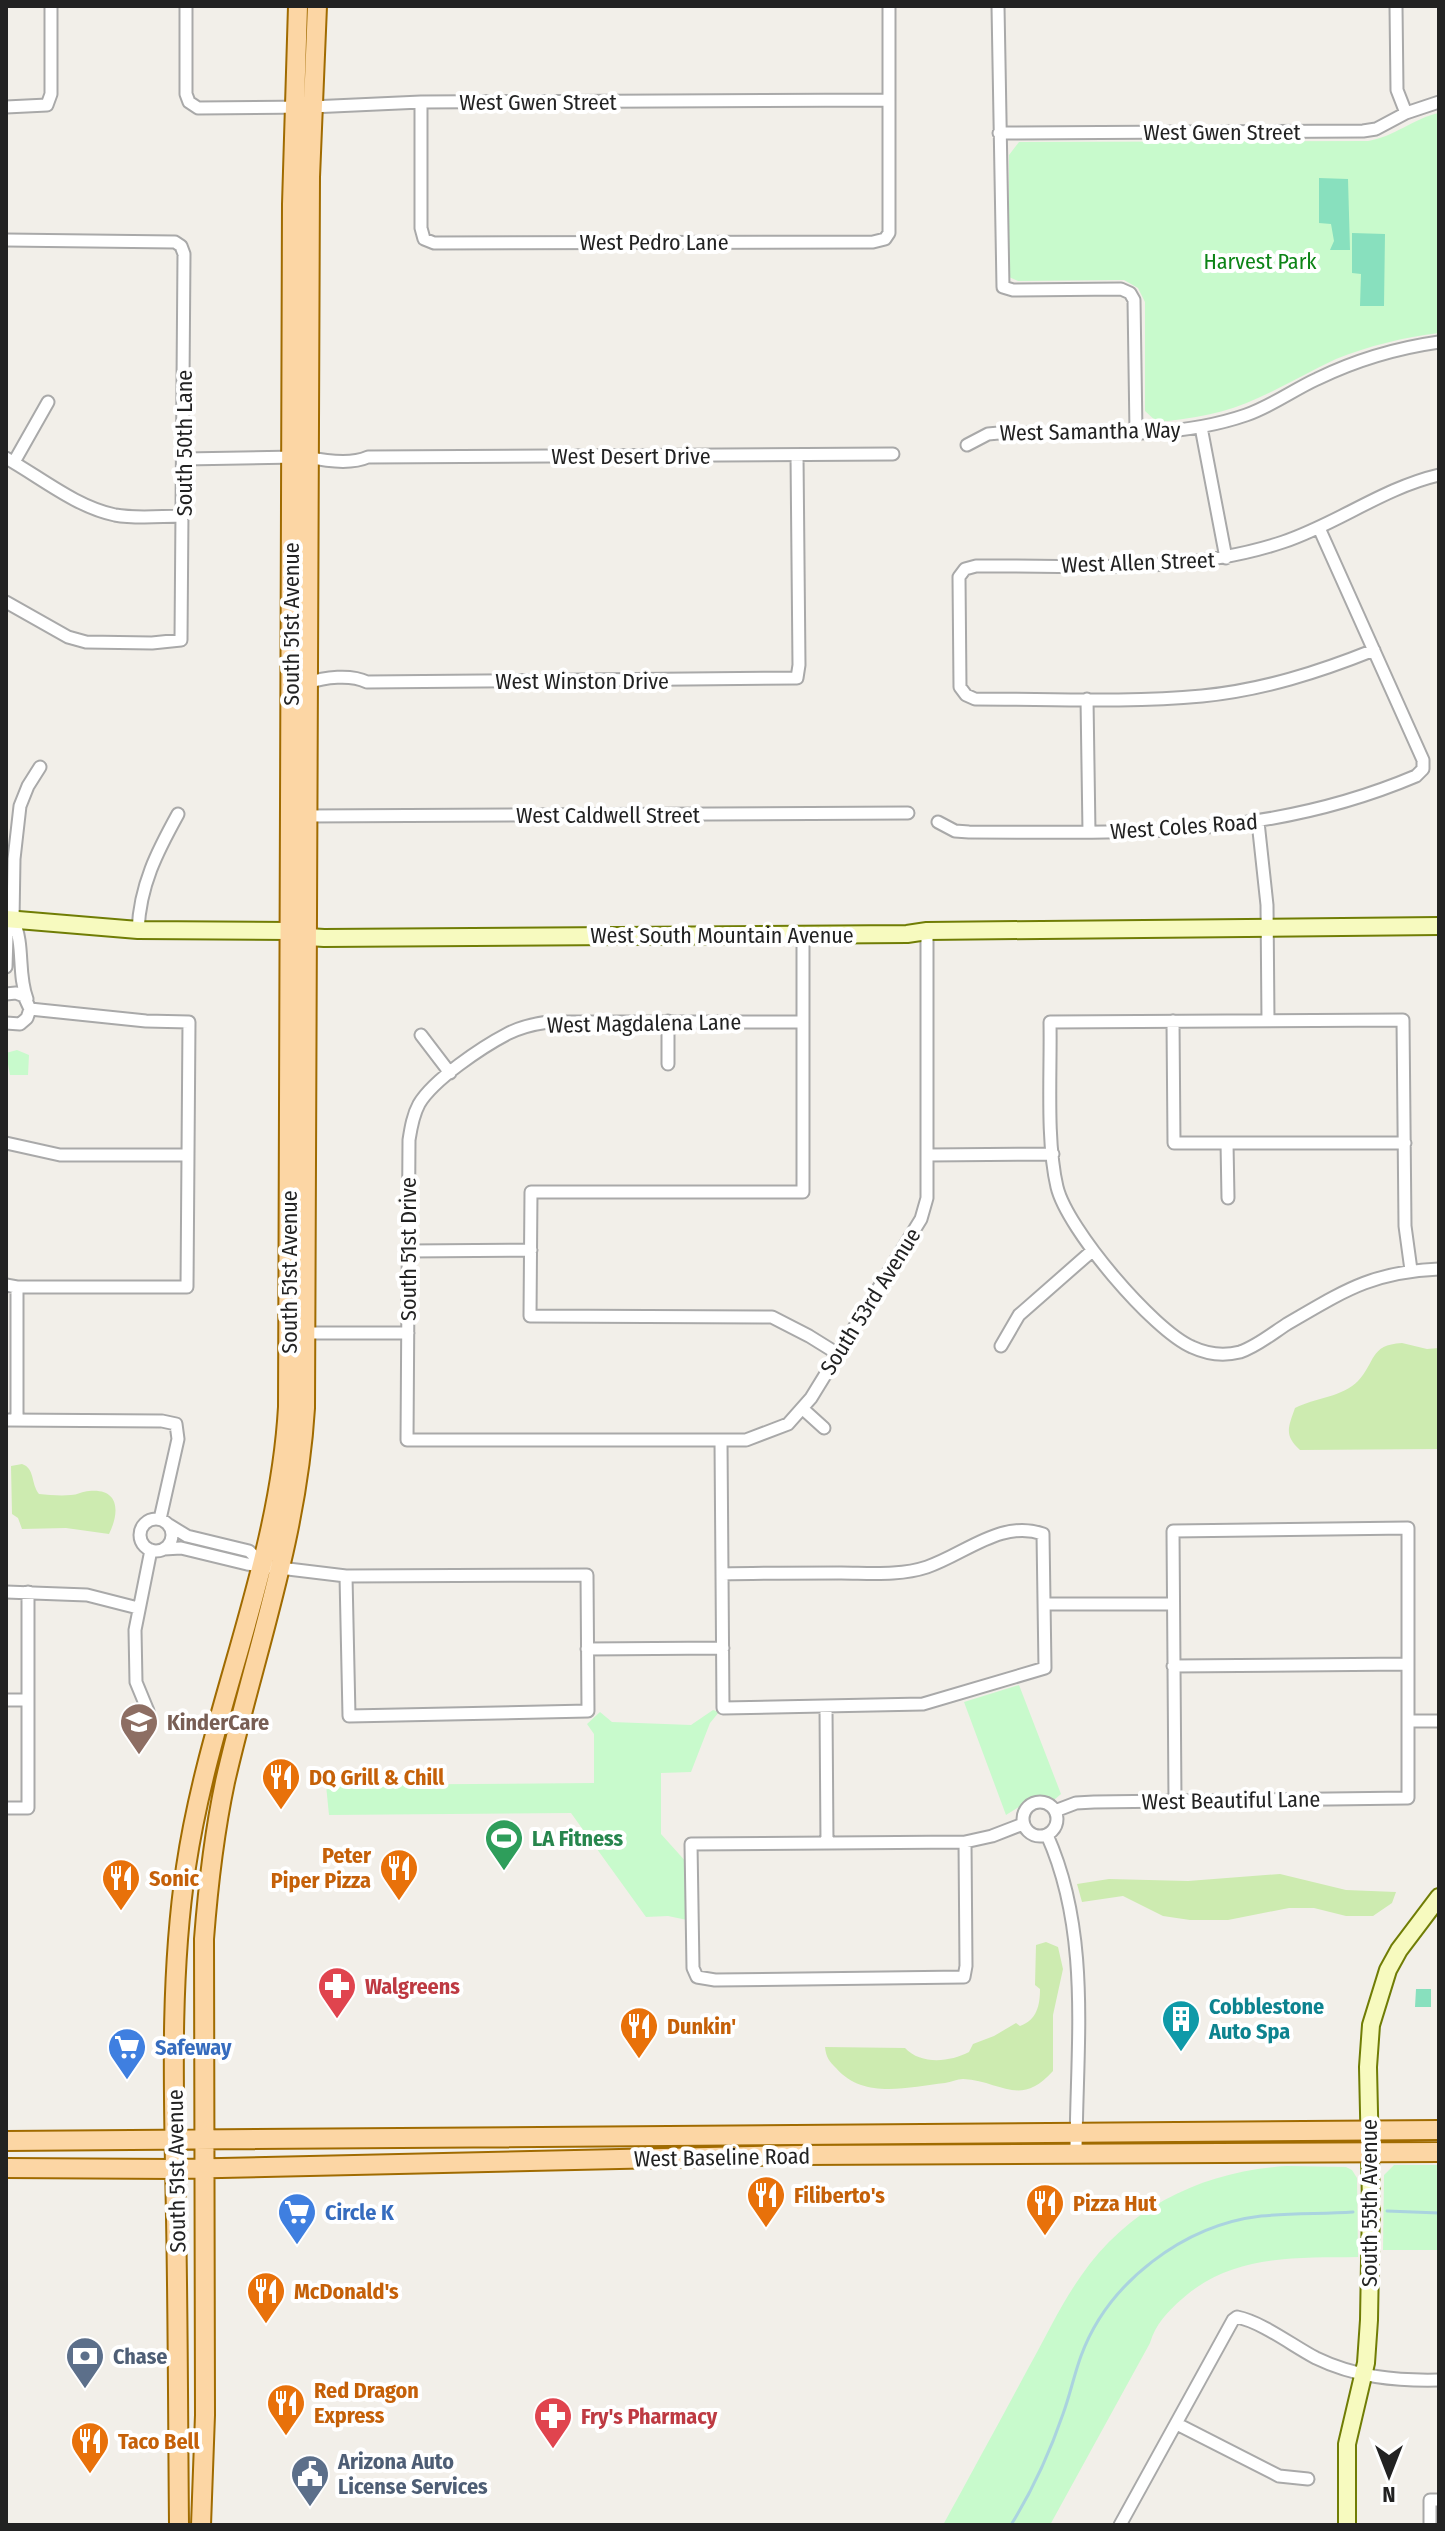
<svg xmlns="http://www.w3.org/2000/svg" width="1445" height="2531" viewBox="0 0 1445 2531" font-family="'Fira Sans Condensed',sans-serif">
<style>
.grass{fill:#cdebb0}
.park{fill:#c8facc}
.pitch{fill:#88e0be}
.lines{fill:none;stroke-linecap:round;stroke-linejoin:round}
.stream{stroke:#aad3df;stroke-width:3}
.street-casing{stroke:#a9a9a9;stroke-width:15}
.secondary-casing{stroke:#707d05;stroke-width:20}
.primary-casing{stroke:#a06b00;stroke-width:22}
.street{stroke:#fff;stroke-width:11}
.secondary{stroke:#f7fabf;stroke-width:16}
.primary{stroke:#fcd6a4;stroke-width:18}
.labels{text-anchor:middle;stroke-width:8;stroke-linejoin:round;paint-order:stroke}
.street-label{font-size:22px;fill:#222;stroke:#fff}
.park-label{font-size:22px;fill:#0c8416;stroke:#fff}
.education-label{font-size:22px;font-weight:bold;fill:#785e54;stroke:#fff;text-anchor:start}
.food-label{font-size:22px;font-weight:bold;fill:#c56008;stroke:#fff;text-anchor:start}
.leisure-label{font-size:22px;font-weight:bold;fill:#27864d;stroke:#fff;text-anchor:start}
.health-label{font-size:22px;font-weight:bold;fill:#be3a42;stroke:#fff;text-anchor:start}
.culture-label{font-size:22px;font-weight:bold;fill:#0d838f;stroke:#fff;text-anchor:start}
.shop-label{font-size:22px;font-weight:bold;fill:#366cbe;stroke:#fff;text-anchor:start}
.service-label{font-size:22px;font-weight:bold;fill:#4e5e75;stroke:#fff;text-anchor:start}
</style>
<rect width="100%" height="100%" fill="#f2efe9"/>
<!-- grass -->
<path class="grass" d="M1402,1343L1427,1349L1439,1348V1449L1300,1450C1284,1435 1288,1428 1295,1408C1314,1398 1343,1397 1358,1381C1376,1362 1369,1345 1402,1343Z
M22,1464C35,1468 31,1484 39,1494C49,1495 61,1496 71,1495C77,1495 83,1491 89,1491C121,1488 119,1514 109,1534L66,1528L22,1529L18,1518L12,1514L11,1466Z
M1280,1874L1346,1890L1396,1892L1392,1903L1373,1916H1346L1314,1908H1289L1228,1920H1190L1163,1916L1123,1896L1082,1902L1077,1884L1109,1879L1188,1881Z
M1046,1942L1058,1947L1063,1969L1053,2015V2071C1020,2108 1001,2081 963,2079C957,2079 951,2082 945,2083C908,2087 864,2100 836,2068C829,2061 826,2057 825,2047L905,2048C921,2065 950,2062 969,2052L973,2044L994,2036L1016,2023L1020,2026C1037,2020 1040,2005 1040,1989L1035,1985L1036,1945Z"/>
<!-- park -->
<path class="park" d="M1439,113V333C1404,337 1369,346 1336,359C1310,371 1285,386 1258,398C1226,413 1192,419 1157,422L1145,411V302L1138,288L1124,280L1018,281L1009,277V155L1019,142L1368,141C1394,137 1414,118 1439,113Z
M17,1050L29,1055L28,1075H10L6,1053Z
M1019,1685L1061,1794L1054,1800L1033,1798L1006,1815L964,1702Z
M713,1710L719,1712L710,1723L691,1772L661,1773V1834L688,1864L687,1920L668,1916L646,1917L571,1813L329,1815L326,1785L594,1783V1734L587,1724L600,1712L612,1722L691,1725Z
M1394,2165H1439V2250H1383L1384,2175Z
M1287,2166L1346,2167L1352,2170L1357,2178L1358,2257C1295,2258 1232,2254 1182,2299C1168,2311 1155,2325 1150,2343L1050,2525H943C972,2472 1001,2419 1030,2365C1047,2335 1061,2304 1081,2276C1129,2206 1204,2171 1287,2166Z"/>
<!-- pitch -->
<path class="pitch" d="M1319,178L1348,179L1350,250H1330L1334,241L1331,224L1319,223Z
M1352,233L1385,234L1384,306H1360L1361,274L1352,273Z
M1416,1989H1431V2007H1415Z"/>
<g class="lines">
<!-- stream -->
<path class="stream" d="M1387,2211L1439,2213
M1011,2525C1032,2491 1050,2452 1063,2414C1070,2395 1074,2375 1081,2356C1108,2282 1184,2225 1261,2216C1292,2213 1323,2214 1353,2212"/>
<defs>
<path id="street" d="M186,6V94L189,102L198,108L311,107L421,102L889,100
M998,6L1003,287L1013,290L1121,289L1130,293L1134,300L1136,432
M1396,6L1397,90L1406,113
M421,102V228L424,239L434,243L873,242L885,239L889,233V6
M6,107L47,105L51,94V6
M999,133L1363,131L1376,129L1406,113L1439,102
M6,240L175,242L181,246L184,254L181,640L152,643L86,642L68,637L6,602
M1201,427L1226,558
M967,445L988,434L999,433C1080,432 1168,442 1246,415C1272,406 1293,390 1317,379C1356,360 1397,348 1439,342
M308,457C326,461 350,465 368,457L893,454
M6,458C40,477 76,507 115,515C137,519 161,516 183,516
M184,459L297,457
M14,462L48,402
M1374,650C1319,672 1263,690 1202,696C1127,703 1050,699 975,699L966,695L960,687L959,577L965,569L976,566C1078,565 1184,575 1283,542C1337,524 1383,488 1439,475
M308,683C324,677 351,674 367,682L797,678L799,665L797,455
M1087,699L1089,832
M307,816L908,813
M938,822L955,831L969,832C1128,832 1265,840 1416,776L1423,769V760L1319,528
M1258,822L1267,905L1268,1020
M13,920C25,945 17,973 27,999
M138,930C140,885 157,852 178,814
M803,934V1192H531L530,1316L772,1317L809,1336L838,1354
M6,967L7,935L13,920L14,859L20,806L28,786L40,767
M6,994L16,993L24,996L30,1009L27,1018L20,1024L6,1023
M1173,1021L1174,1143H1405
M803,1022H548C534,1024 520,1027 507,1034C482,1047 433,1080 419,1104C413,1115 411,1127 409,1140L407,1440H746L788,1424L811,1398L921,1219L927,1198V931
M421,1035L450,1073
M668,1064V1021
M6,1143L60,1155H188
M1227,1143L1228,1198
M928,1155L1053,1154
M408,1251L531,1250
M1411,1270L1405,1226L1403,1020L1050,1022C1051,1071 1046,1141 1057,1187C1067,1229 1153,1330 1192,1347C1207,1354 1224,1356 1240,1352C1256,1347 1273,1333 1287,1324C1344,1291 1371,1272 1439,1269
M6,1285L17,1287H187L189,1022L146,1021L30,1009
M300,1333H408
M1001,1346L1019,1315L1092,1251
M803,1409L824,1428
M6,1420L162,1421L176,1424L178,1439L160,1519
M17,1420V1287
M721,1441L723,1708L923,1704L1045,1668L1043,1534C1002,1519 965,1554 927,1567C900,1576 869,1573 841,1573C801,1573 762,1573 723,1574
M140 1535a16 16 0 1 1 32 0a16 16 0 1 1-32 0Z
M169,1525L187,1536L249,1551L263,1564
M164,1549L181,1548L247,1564L346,1576L587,1575L588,1711L349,1716L346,1576
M6,1592L87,1595L138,1608
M1044,1604H1173
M587,1649L723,1648
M1173,1666L1408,1664
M6,1700H28
M826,1708L827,1842
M148,1711L136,1682L135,1630L151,1550
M1408,1721H1439
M1023 1819a17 17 0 1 1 34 0a17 17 0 1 1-34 0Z
M6,1808H28V1592
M1055,1811L1076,1803L1094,1802L1408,1798V1528L1173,1531L1175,1801
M1047,1835C1092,1935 1076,2048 1076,2154
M965,1842L966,1966L964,1977L715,1980L697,1977L693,1968L691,1844L965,1842L992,1836L1023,1824
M1177,2424L1279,2476L1308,2479
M1120,2525L1233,2320L1237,2317C1262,2322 1293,2346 1316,2358C1355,2377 1396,2381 1439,2380
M1430,2525V2500H1439"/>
<path id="secondary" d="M6,919L138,930L291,931L308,937L324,938L907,934L927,931L1439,926
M1347,2525V2444L1366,2363L1369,2320L1371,2203L1368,2067L1371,2025L1388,1970L1399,1950L1439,1897"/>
<path id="primary" d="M6,2141L1439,2130
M6,2168L175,2169L801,2155L1439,2152
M179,2525C178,2422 178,2319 176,2217C174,2100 169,1982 186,1867C209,1711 279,1566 288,1407L292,204L298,6
M201,2525L205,2415L204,1939C208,1887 214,1834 225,1782C254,1655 297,1540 305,1408L310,177L317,6"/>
</defs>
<!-- street casing -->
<use href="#street" class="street-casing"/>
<!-- secondary casing -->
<use href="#secondary" class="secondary-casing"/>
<!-- primary casing -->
<use href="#primary" class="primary-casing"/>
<!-- street -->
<use href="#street" class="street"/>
<!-- secondary -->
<use href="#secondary" class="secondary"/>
<!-- primary -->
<use href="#primary" class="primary"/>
</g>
<!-- icons -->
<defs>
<symbol id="school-pin" viewBox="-11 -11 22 30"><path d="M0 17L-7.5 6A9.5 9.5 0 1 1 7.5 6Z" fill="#8d6e63" stroke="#fff"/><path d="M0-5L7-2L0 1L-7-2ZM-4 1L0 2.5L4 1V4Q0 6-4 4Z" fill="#fff"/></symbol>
<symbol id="restaurant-pin" viewBox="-11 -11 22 30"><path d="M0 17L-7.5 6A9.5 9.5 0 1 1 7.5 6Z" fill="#e8710a" stroke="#fff"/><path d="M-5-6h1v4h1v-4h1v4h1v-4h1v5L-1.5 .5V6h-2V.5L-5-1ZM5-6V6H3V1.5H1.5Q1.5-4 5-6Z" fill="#fff"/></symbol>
<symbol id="stadium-pin" viewBox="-11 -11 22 30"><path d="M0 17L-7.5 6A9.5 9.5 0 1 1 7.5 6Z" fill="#2e9e5b" stroke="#fff"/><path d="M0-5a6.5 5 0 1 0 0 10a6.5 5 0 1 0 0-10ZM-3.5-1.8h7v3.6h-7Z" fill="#fff"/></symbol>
<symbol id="pharmacy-pin" viewBox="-11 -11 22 30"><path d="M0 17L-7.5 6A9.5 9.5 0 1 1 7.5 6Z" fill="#e0444e" stroke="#fff"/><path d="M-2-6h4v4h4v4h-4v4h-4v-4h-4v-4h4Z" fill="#fff"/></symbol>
<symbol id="building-pin" viewBox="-11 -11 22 30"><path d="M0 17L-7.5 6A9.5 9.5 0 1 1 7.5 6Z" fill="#0f9aa8" stroke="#fff"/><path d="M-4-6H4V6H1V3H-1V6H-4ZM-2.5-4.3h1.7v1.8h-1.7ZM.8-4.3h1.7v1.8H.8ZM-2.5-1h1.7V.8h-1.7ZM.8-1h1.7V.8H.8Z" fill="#fff"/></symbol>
<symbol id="supermarket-pin" viewBox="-11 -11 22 30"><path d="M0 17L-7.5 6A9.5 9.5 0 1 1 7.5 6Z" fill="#3f7fe0" stroke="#fff"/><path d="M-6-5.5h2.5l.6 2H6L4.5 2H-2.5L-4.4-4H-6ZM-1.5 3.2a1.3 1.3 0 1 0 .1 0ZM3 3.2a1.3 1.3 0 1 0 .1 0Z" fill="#fff"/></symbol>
<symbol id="bank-pin" viewBox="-11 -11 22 30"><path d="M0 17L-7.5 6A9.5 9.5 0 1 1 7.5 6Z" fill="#5c6f8a" stroke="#fff"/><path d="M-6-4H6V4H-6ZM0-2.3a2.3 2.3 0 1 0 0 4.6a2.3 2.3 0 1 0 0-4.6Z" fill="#fff"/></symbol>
<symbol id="civic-pin" viewBox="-11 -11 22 30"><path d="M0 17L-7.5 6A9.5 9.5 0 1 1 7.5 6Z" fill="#5c6f8a" stroke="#fff"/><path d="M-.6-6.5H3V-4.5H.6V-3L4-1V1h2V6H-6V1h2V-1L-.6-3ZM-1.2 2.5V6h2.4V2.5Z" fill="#fff"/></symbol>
</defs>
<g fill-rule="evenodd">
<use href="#school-pin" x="117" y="1700" width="44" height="60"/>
<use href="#restaurant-pin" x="259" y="1755" width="44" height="60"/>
<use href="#stadium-pin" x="482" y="1816" width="44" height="60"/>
<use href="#restaurant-pin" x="377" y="1846" width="44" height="60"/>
<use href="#restaurant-pin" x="99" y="1856" width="44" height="60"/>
<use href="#pharmacy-pin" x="315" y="1964" width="44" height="60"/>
<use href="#building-pin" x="1159" y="1997" width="44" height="60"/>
<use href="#restaurant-pin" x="617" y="2004" width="44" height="60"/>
<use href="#supermarket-pin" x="105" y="2025" width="44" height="60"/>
<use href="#restaurant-pin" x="744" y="2173" width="44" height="60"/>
<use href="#restaurant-pin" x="1023" y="2181" width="44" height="60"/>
<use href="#supermarket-pin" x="275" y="2190" width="44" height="60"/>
<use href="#restaurant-pin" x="244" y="2269" width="44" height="60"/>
<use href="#bank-pin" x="63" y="2334" width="44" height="60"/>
<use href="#restaurant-pin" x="264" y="2381" width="44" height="60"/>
<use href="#pharmacy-pin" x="531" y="2394" width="44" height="60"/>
<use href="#restaurant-pin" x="68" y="2419" width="44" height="60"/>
<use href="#civic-pin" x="288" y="2452" width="44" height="60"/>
</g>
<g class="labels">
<!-- street labels -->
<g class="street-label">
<text x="538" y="110">West Gwen Street</text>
<text x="1222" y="140">West Gwen Street</text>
<text x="654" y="250">West Pedro Lane</text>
<text transform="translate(1090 431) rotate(-1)" y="8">West Samantha Way</text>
<text transform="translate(184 443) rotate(-90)" y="8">South 50th Lane</text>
<text x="631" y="464">West Desert Drive</text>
<text transform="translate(1138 562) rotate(-2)" y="8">West Allen Street</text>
<text transform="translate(291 624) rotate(-90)" y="8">South 51st Avenue</text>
<text x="582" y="689">West Winston Drive</text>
<text x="608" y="823">West Caldwell Street</text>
<text transform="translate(1184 826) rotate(-4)" y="8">West Coles Road</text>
<text x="722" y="943">West South Mountain Avenue</text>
<text transform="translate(644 1023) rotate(-1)" y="8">West Magdalena Lane</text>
<text transform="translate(408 1249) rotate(-90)" y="8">South 51st Drive</text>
<text transform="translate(289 1272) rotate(-90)" y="8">South 51st Avenue</text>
<text transform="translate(870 1301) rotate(-58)" y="8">South 53rd Avenue</text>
<text transform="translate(1231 1800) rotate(-1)" y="8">West Beautiful Lane</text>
<text transform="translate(722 2157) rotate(-1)" y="8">West Baseline Road</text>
<text transform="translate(176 2171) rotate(-91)" y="8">South 51st Avenue</text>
<text transform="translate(1369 2203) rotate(-90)" y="8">South 55th Avenue</text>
</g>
<!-- park labels -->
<g class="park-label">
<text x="1260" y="269">Harvest Park</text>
</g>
<!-- education labels -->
<g class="education-label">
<text x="167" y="1730">KinderCare</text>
</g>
<!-- food labels -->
<g class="food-label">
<text x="309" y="1785">DQ Grill &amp; Chill</text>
<text x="371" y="1863" text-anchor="end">Peter<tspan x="371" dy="25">Piper Pizza</tspan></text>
<text x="149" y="1886">Sonic</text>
<text x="667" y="2034">Dunkin'</text>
<text x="794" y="2203">Filiberto's</text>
<text x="1073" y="2211">Pizza Hut</text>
<text x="294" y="2299">McDonald's</text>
<text x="314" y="2398">Red Dragon<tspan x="314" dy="25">Express</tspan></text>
<text x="118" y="2449">Taco Bell</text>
</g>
<!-- leisure labels -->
<g class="leisure-label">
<text x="532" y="1846">LA Fitness</text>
</g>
<!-- health labels -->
<g class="health-label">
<text x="365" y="1994">Walgreens</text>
<text x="581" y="2424">Fry's Pharmacy</text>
</g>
<!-- culture labels -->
<g class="culture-label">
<text x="1209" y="2014">Cobblestone<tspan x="1209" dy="25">Auto Spa</tspan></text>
</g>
<!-- shop labels -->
<g class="shop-label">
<text x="155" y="2055">Safeway</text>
<text x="325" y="2220">Circle K</text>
</g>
<!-- service labels -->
<g class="service-label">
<text x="113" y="2364">Chase</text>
<text x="338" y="2469">Arizona Auto<tspan x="338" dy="25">License Services</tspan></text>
</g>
</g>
<!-- border -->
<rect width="1445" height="2531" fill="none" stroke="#222222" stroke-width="16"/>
<!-- north arrow -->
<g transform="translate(1389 2475) rotate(180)" stroke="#ffffff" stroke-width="6" paint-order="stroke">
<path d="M0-6L14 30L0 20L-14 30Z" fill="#222222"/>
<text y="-12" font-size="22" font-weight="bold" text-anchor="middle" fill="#222222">N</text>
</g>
</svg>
